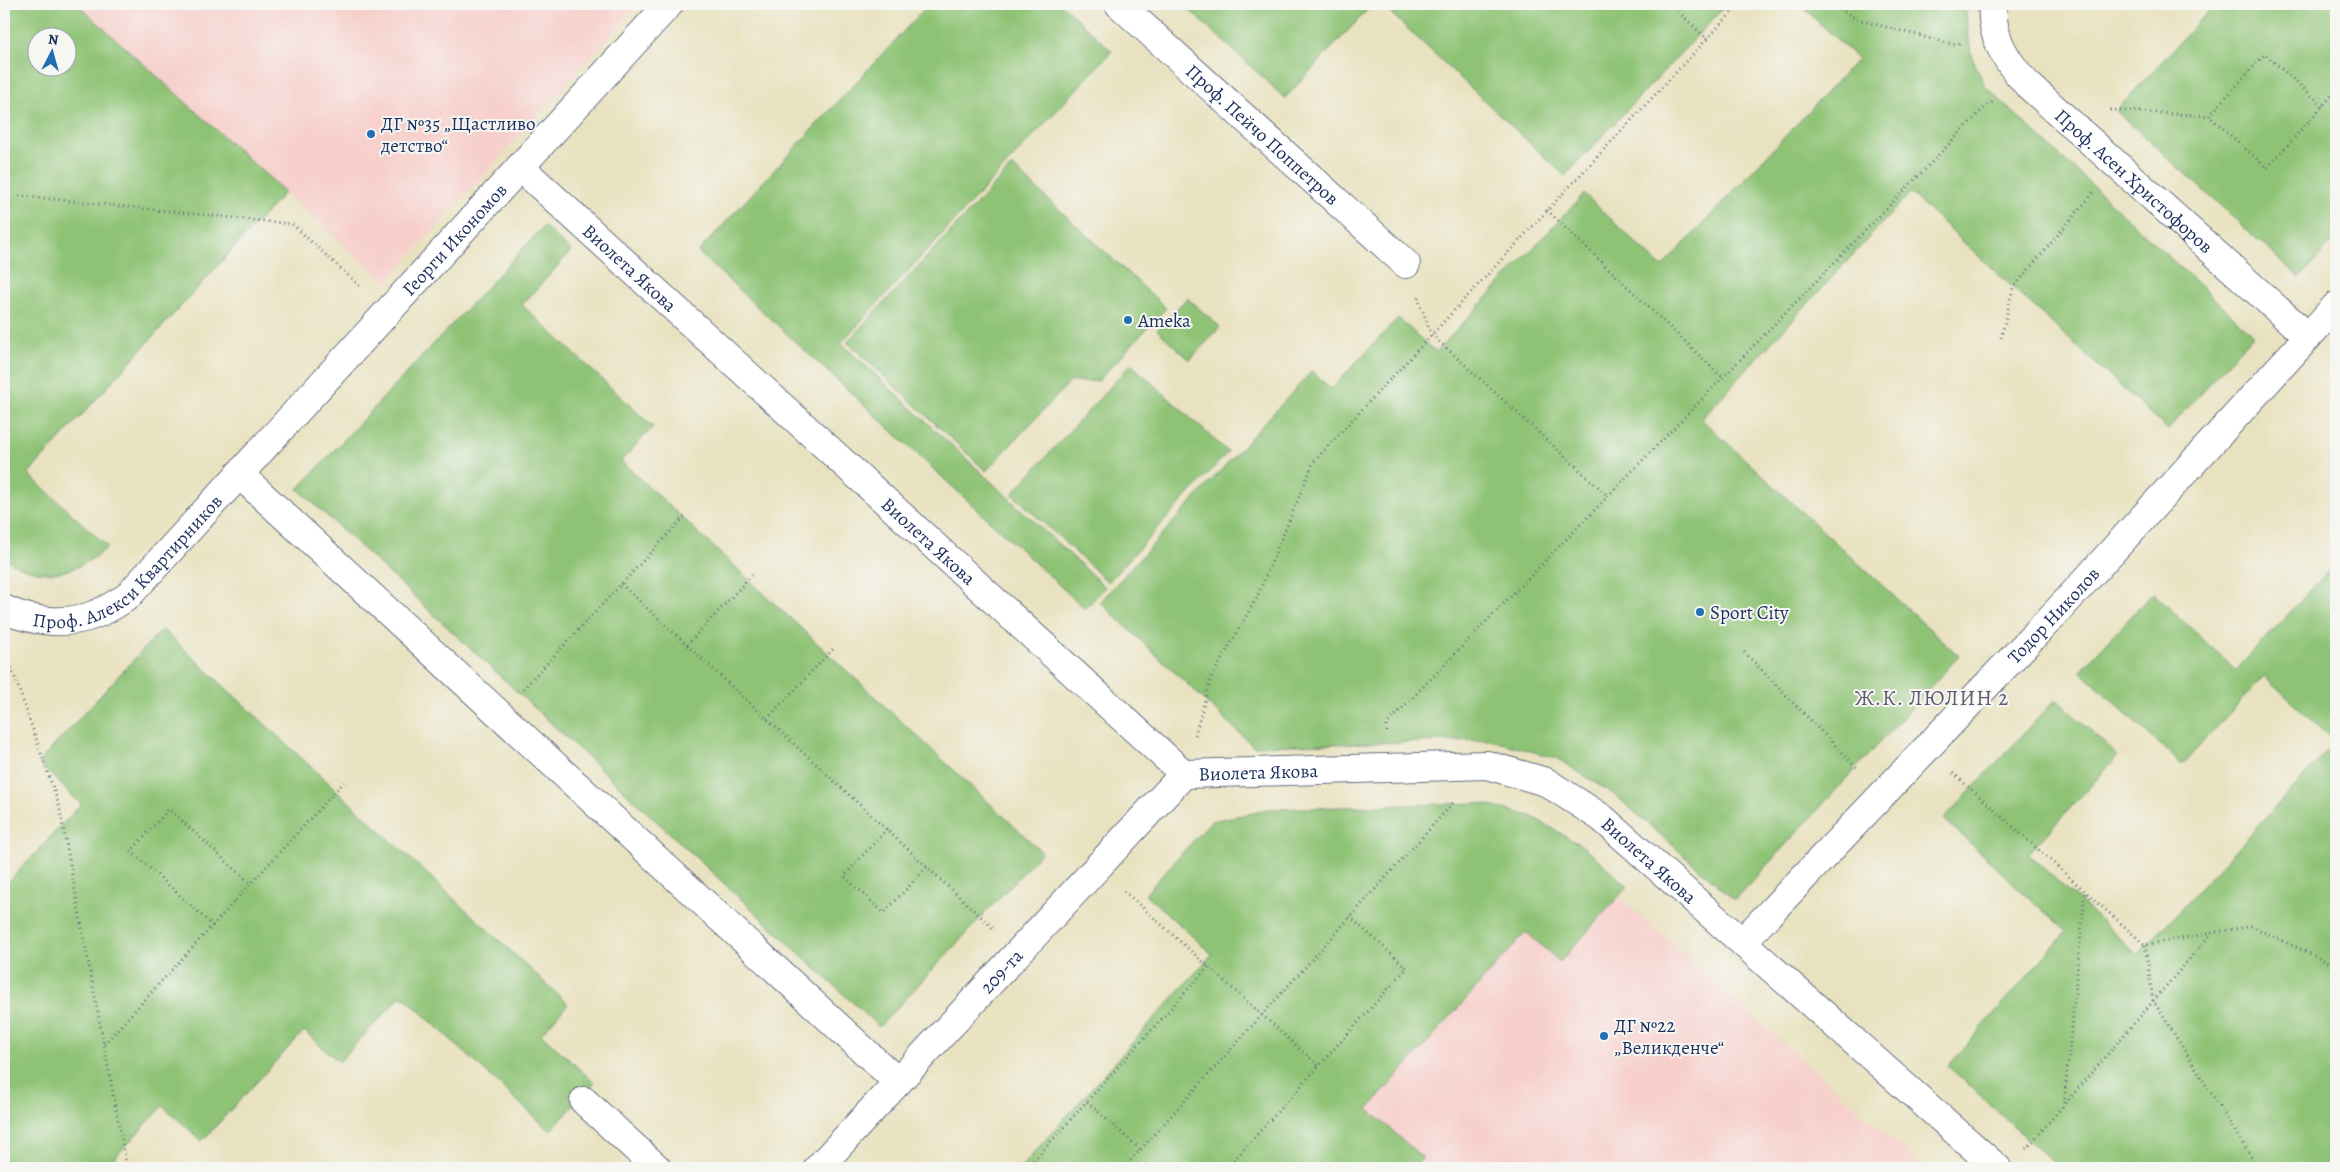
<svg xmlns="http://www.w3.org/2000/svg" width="2340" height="1172" viewBox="0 0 2340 1172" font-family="Alegreya,serif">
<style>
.built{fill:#f7d0cc}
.green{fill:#8ec375;stroke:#54796a;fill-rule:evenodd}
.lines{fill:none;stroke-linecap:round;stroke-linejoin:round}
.minor-casing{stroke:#636e80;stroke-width:30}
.path{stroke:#636e80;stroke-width:3;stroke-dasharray:1 4;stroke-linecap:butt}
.minor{stroke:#fff;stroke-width:28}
.poi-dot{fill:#1f6fb2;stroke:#f6f6f2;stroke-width:2}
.labels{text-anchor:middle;stroke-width:4;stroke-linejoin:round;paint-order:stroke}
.poi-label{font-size:19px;fill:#1b2f5e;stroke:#f6f6f2;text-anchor:start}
.street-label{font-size:19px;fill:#1b2f5e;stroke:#f6f6f2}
.quarter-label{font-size:21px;letter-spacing:1px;fill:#5f5970;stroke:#f6f6f2}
</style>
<rect width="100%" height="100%" fill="#f6f6f2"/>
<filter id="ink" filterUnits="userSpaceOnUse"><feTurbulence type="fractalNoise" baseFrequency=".02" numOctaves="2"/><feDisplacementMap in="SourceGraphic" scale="10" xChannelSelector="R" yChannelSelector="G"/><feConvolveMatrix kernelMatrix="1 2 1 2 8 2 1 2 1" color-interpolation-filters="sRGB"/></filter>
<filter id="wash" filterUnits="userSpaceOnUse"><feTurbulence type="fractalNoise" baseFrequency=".0096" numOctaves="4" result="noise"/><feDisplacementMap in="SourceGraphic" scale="20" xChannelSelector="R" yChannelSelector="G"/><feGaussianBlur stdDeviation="1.12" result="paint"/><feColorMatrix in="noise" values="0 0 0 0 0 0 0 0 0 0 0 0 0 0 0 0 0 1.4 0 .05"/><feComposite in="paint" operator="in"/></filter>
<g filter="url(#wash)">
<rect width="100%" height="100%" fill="#e9e2c0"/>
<!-- built -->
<path class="built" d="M77,4H639L386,283Z
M1619,897L1924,1168H1414L1422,1159L1367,1110L1526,932L1560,962Z"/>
<!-- green -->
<path class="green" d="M4,4H77L285,192L28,474L108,547C75,575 42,583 4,558ZM38,38H68V68H38Z
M929,4H1061L1112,51L841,343L1105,587L1085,609L698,252Z
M1183,4H1373L1285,98Z
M1381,4H1727L1565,176Z
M1799,4H1965L1971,55L1985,86L2253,335L2168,430L1910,193L1701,419L1959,656L1735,900L1615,795L1556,758L1490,740L1253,746L1100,602L1312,371L1331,389L1398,318L1436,352L1584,194L1662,267L1858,59Z
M2215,4H2336V238L2300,278L2116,111Z
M1012,166L1166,308L1098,381L1070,382L986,471L847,342Z
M544,226L571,251L522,305L653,427L621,461L1042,852L879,1027L298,489Z
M1187,298L1220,327L1190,360L1157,330Z
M1131,364L1228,452L1108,582L1012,494Z
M2336,563V1168H2059L1948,1066L2066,932L1944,819L2056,699L2118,756L2028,854L2138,955L2336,742L2264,676L2182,765L2080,671L2153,593L2236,670Z
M162,629L568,1004L541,1034L595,1083L550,1131L402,995L339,1062L304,1031L202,1141L163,1106L105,1168H85L78,1162L72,1168H4V887L81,804L38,763Z
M1479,803L1531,816L1584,847L1628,886L1560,962L1526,932L1368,1109L1423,1158L1414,1168H1020L1212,954L1145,894L1211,821L1273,809Z"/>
</g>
<g filter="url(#ink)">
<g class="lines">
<defs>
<g id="minor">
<path id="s1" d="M1119,4L1406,264"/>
<path id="s2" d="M1993,4C1990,36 2006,61 2027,84L2308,337"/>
<path id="s3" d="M520,167L1184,774L1487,765L1546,782L1602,818L1997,1168"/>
<path d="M239,474L898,1082"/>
<path id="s4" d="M4,609C31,622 67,626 96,614C107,610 117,603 127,597L669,4"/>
<path id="s5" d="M1743,941L2064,604L2336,306"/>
<path d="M584,1101L657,1168"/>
<path id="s6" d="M818,1168L1184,774"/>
</g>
</defs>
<!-- minor casing -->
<use href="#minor" class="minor-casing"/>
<!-- path -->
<path class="path" d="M1831,4L1856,19L1951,44L1962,43
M1707,39L1740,4
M2323,106L2265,54L2209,116L2267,168L2336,91
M2110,110L2209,116
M4,194L292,224L362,288
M1547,210L1723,378
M1418,297L1431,334L1608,496
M2001,338L2013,288L2094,192
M621,584L993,928
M687,645L752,575
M5,649L59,805L127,1168
M1744,652L1859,770
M523,689L687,514
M767,719L833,649
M1387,732V724L1987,105L1995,101
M1195,735L1211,678L1257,597L1314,461L1707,39L1670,4
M1953,773L2145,945L2251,926L2336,966
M887,829L844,876L884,913L927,867
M1124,891L1319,1066
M213,926L131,851L169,809L251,884
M2145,945L2153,1000L2258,1168
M104,1044L344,782
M1087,1102L1141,1150
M2064,1103L2085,893
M2026,1149L2211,934
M1027,1168L1209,966
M1124,1168L1453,803
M1227,1168L1407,968L1350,917"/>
<!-- minor -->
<use href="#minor" class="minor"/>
</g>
</g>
<!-- markers -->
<g class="poi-dot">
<circle cx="371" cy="134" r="5"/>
<circle cx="1128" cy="320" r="5"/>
<circle cx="1700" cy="612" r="5"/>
<circle cx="1604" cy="1036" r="5"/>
</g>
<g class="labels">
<!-- poi labels -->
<g class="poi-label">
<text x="381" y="130">ДГ №35 „Щастливо<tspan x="381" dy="22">детство“</tspan></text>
<text x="1138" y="327">Ameka</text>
<text x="1710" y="619">Sport City</text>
<text x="1614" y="1032">ДГ №22<tspan x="1614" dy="22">„Великденче“</tspan></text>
</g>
<!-- street labels -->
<g class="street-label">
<text dy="7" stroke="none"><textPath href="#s1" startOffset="194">Проф. Пейчо Поппетров</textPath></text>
<text dy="7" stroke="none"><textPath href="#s2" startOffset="234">Проф. Асен Христофоров</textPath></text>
<text dy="7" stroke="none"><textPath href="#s4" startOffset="615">Георги Икономов</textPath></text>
<text dy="7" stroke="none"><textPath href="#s3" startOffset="149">Виолета Якова</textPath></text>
<text dy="7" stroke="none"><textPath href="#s3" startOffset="554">Виолета Якова</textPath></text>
<text dy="7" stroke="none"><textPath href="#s4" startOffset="148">Проф. Алекси Квартирников</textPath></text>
<text dy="7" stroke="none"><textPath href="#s5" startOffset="450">Тодор Николов</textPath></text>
<text dy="7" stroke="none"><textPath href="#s3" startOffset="974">Виолета Якова</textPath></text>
<text dy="7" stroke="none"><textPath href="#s3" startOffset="1394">Виолета Якова</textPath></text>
<text dy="7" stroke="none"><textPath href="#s6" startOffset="269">209-та</textPath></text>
</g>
<!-- quarter labels -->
<g class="quarter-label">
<text x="1932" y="705">Ж.К. ЛЮЛИН 2</text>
</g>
</g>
<!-- margin -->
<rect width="2340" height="1172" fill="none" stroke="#f6f6f2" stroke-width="20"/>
<!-- north arrow -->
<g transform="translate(52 52) rotate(6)"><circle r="24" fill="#f6f6f2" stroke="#9ea6b7"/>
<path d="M0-4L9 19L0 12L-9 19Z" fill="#1f6fb2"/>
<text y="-8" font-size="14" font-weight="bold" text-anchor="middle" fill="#1b2f5e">N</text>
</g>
</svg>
